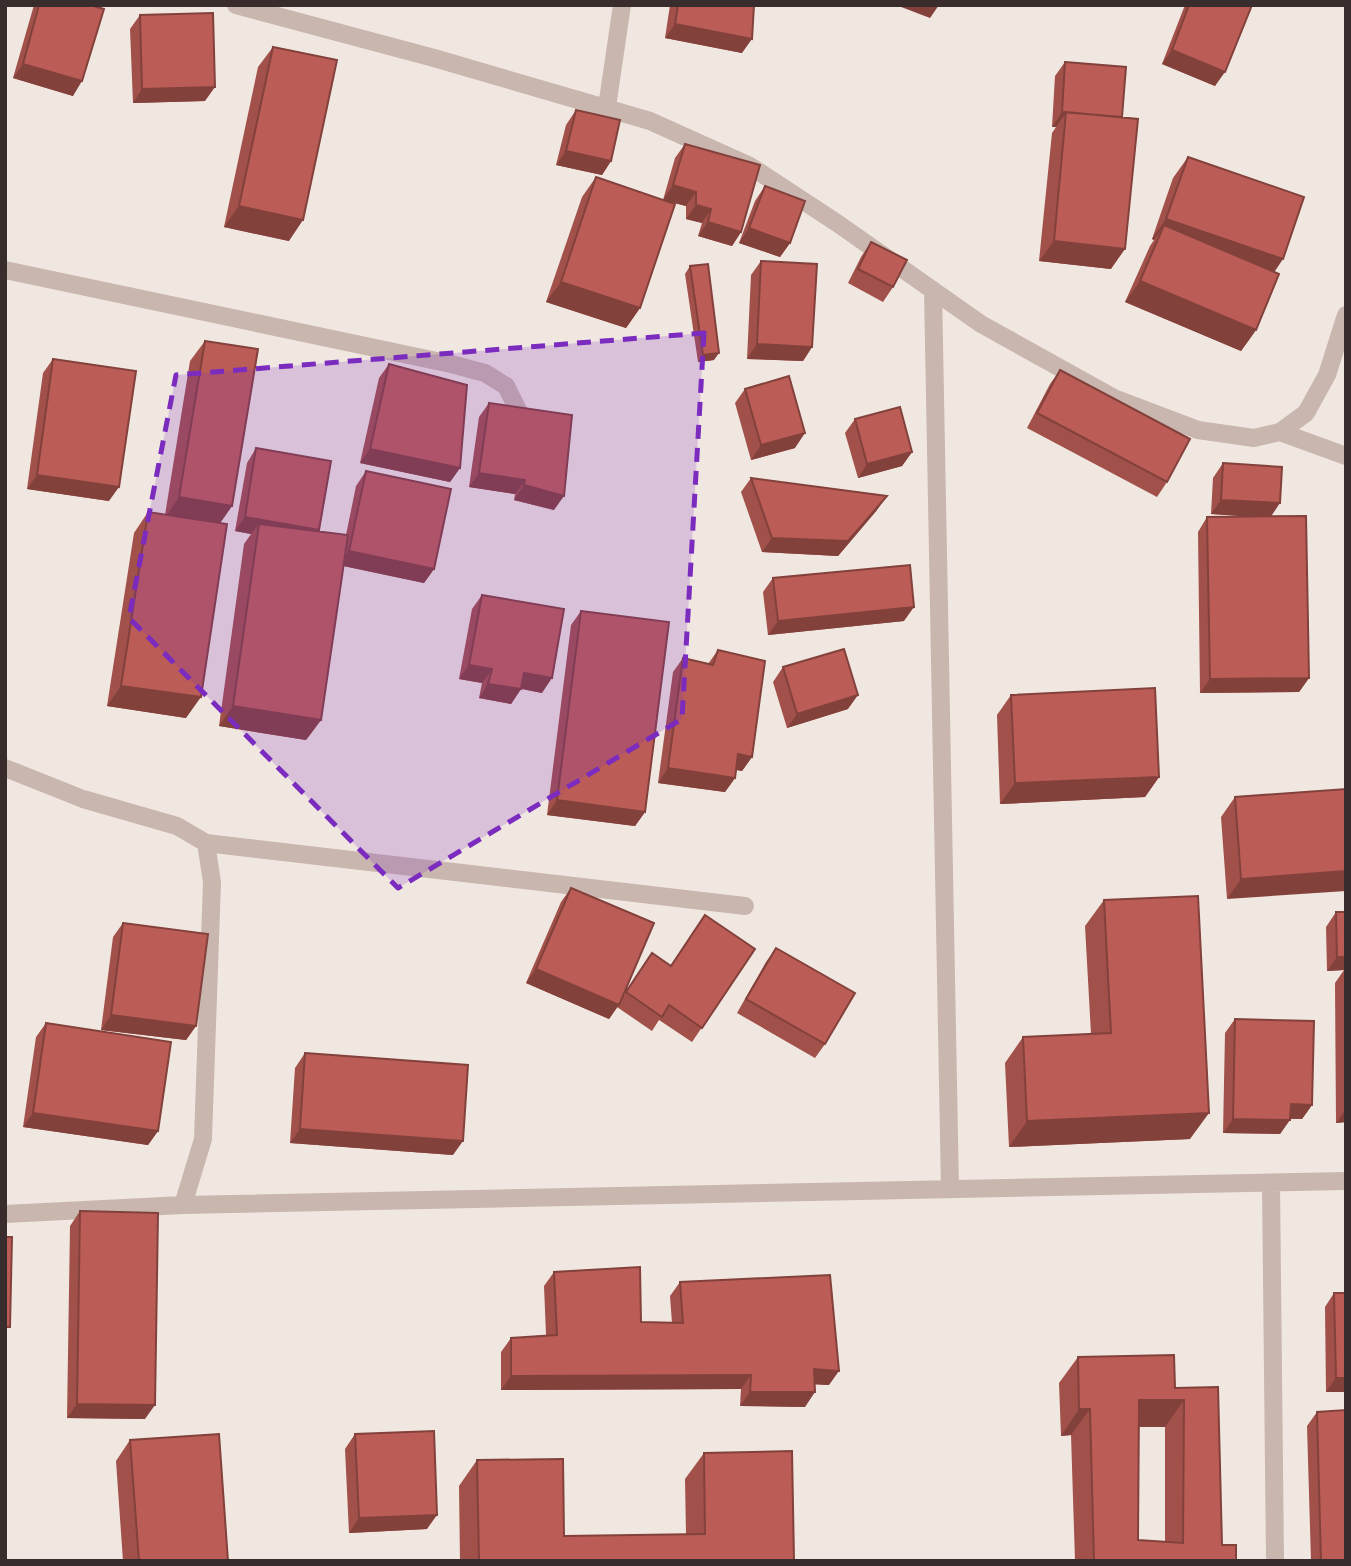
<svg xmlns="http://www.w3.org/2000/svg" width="1351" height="1566" viewBox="0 0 1351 1566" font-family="Figtree,sans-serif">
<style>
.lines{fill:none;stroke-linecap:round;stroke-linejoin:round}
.minor{stroke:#c9b6ae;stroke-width:18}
.wall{fill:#a1504a;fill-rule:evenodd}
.shaded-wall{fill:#83413c}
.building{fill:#bb5d56;stroke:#83413c;stroke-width:2;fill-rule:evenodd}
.marked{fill:#7b2cbf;fill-opacity:0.2;stroke:#7b2cbf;stroke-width:5;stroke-dasharray:14 9;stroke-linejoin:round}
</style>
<rect width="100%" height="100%" fill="#f1e7e1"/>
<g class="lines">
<!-- minor -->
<path class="minor" d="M236,5L434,58L650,121L750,166L837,223L981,324L1116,399L1198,430L1254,438L1280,432L1306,413L1327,375L1346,315
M607,107L622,5
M5,270L451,364L485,373L506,386L520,414
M933,290L950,1189
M1280,432L1346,456
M5,768L83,799L177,826L206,843L745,906
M1271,1184L1275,1561
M183,1205L203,1139L212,882L206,843
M5,1214L183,1205L1346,1181"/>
</g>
<!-- wall -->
<path class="wall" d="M34,5H90L73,96L13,78Z
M670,5H754L742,53L665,38Z
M1185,5H1252L1215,86L1162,64Z
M140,15L205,101L133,103L130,29Z
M273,47L289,241L224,227L258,67Z
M1065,62L1122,118L1111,269L1039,261L1052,133L1056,127H1052L1055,76Z
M576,110L611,161L602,175L556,165L566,125Z
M685,144L741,232L732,246L698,236L702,223L686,219V206L663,200L675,158Z
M1188,157L1274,272L1256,330L1241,351L1125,302L1150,246L1154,240L1152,239L1173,178Z
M596,177L640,308L626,328L546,302L582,197Z
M765,186L790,243L780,257L739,243L755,201Z
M871,242L893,287L883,302L848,283L861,257Z
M761,261L812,347L803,361L747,359L751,275Z
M690,266L714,360L698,362L685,274Z
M205,341L232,506L220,523L186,718L107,706L134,533L148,512L165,515L190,361Z
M53,359L109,501L27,489L43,373Z
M389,364L460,468L450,482L360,463L379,378Z
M1060,370L1167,482L1157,497L1027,428L1050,384Z
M745,389L795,448L751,460L735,403Z
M489,403L554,510L514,500L515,494L469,487L479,417Z
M855,419L912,452L902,466L858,478L845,433Z
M256,448L318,531L346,535L356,486L366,471L434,569L424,583L343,566L321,720L306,740L219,726L244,544L251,534L235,531L247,463Z
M1223,463L1270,517L1309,678L1299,692L1200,693L1198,532L1207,517H1260L1211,514L1213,478Z
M751,478L877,510L838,556L762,552L741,492Z
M773,578L904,621L768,635L763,592Z
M482,595L542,693L521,689L511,704L479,698L482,683L459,679L472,609Z
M581,611L645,812L635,826L547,815L571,625Z
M718,650L752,757L742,771L736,770L735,778L725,792L658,783L673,672L683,658L708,664Z
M783,667L848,709L787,728L773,682Z
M1011,695L1159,777L1145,797L1000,804L997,715Z
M1346,789L1227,899L1221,817L1235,797Z
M571,888L623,996L652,953L671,966L755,949L692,1042L659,1020L652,1031L617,1007L609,1019L526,983L561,902Z
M1104,900L1190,1139L1009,1147L1005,1063L1023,1037L1091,1034L1085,926Z
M1336,912H1346V1122L1336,1123L1335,983L1344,970L1327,971L1326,927Z
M123,923L196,1026L186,1040L101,1030L113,937Z
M776,948L825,1044L815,1058L737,1013L766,962Z
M1235,1019L1312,1105L1302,1119H1290L1280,1134L1223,1133L1225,1033Z
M46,1023L158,1131L148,1145L23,1127L36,1037Z
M305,1053L453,1155L290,1143L295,1068Z
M80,1211L145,1419L67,1418L70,1226Z
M554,1272L641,1322L672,1323L670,1296L680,1282L829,1385L815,1384L805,1407L740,1406L741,1389L501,1390V1352L511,1338L546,1335L544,1286Z
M1334,1293H1346V1392H1326L1325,1307Z
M1078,1357L1175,1388L1218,1387L1222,1545L1236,1561H1075L1071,1435L1061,1436L1059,1383ZM1139,1427H1165V1542L1138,1540Z
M1317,1412L1346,1561H1311L1307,1426Z
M355,1434L427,1529L349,1533L345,1449Z
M130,1440L228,1561H123L116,1461Z
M704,1453L794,1561H460L459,1486L477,1460L564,1536L686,1534L685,1479Z"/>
<!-- shaded-wall -->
<path class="shaded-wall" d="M896,5H939L930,18Z
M675,24L752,39L742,53L665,38Z
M1172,50L1225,72L1215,86L1162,64Z
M23,64L82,81L73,96L13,78Z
M215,87L205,101L133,103L142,89Z
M1062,112L1066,113L1056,127H1052Z
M566,151L611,161L602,175L556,165Z
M673,185L696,192L686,206L663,200Z
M696,205L711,209L702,223L686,219Z
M239,206L303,220L289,241L224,227Z
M1166,219L1283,259L1269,280L1164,225L1154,240L1152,239Z
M708,222L741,232L732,246L698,236Z
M749,228L790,243L780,257L739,243Z
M1054,241L1125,249L1111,269L1039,261Z
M1140,281L1256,330L1241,351L1125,302Z
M561,282L640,308L626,328L546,302Z
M757,344L812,347L803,361L747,359Z
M719,353L714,360L698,362L703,355Z
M805,433L795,448L751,460L761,445Z
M370,449L460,468L450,482L360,463Z
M912,452L902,466L858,478L867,464Z
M479,473L525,480L515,494L469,487Z
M37,475L119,487L109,501L27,489Z
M524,485L564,496L554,510L514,500Z
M887,496L877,510L838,556L762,552L772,538Z
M179,497L232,506L218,526L165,518Z
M1221,500L1280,503L1270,518L1211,514Z
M245,517L319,530L309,544L259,524L251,534L235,531Z
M349,551L434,569L424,583L339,565Z
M914,607L904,621L768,635L778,621Z
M469,665L492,669L482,683L459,679Z
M524,673L552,678L542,693L514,687Z
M1309,678L1299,692L1200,693L1210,679Z
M488,684L521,689L511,704L479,698Z
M121,686L201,697L186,718L107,706Z
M858,695L848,709L787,728L797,714Z
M233,706L321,720L306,740L219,726Z
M738,754L752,757L742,771L728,768Z
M668,768L735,778L725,792L658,783Z
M1159,777L1145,797L1000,804L1015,783Z
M557,800L645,812L635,826L547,815Z
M1346,871V891L1227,899L1241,879Z
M1337,957H1346V968L1344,970L1327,971Z
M536,969L619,1005L609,1019L526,983Z
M111,1015L196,1026L186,1040L101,1030Z
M1291,1104L1312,1105L1302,1119L1281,1118Z
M1346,1109V1122L1336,1123Z
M33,1113L158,1131L148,1145L23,1127Z
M1209,1113L1190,1139L1009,1147L1027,1121Z
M1233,1119L1290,1120L1280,1134L1223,1133Z
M300,1129L463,1141L453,1155L290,1143Z
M814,1369L839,1371L829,1385L805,1384Z
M751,1375L741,1389L501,1390L511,1376Z
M1336,1378H1346V1392H1326Z
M750,1392H815L805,1407L740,1406Z
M1139,1400H1184L1165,1427H1121Z
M77,1404L155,1405L145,1419L67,1418Z
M1079,1409H1090L1071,1435L1061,1436Z
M437,1515L427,1529L349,1533L359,1518Z"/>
<!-- building -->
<path class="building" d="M39,5H90L104,9L82,81L23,64Z
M678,5H754L752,39L675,24Z
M1189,5H1252L1225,72L1172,50Z
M213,13L215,87L142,89L140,15Z
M273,47L337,60L303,220L239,206Z
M1065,62L1126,67L1122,117L1062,112Z
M576,110L620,120L611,161L566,151Z
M1066,112L1138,119L1125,249L1054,241Z
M685,144L760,165L741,232L708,222L711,209L696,205V192L673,185Z
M1188,157L1304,197L1283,259L1166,219Z
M596,177L675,204L640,308L561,282Z
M765,186L805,201L790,243L749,228Z
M1164,225L1279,274L1256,330L1140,281Z
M871,242L907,260L893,287L858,269Z
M761,261L817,264L812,347L757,344Z
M708,264L719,353L703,355L690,266Z
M205,341L258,349L232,506L179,497Z
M53,359L136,371L119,487L37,475Z
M389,364L467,385L460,468L370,449Z
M1060,370L1190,439L1167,482L1037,413Z
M789,376L805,433L761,445L745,389Z
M489,403L572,415L564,496L524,485L525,480L479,473Z
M900,407L912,452L867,464L855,419Z
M256,448L331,461L319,530L245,517Z
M1223,463L1282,467L1280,503L1221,500Z
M366,471L451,489L434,569L349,551Z
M751,478L887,496L848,541L772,538Z
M148,512L227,524L201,697L121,686Z
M1306,516L1309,678L1210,679L1207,517Z
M259,524L348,535L321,720L233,706Z
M910,565L914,607L778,621L773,578Z
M482,595L564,609L552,678L524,673L521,689L488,684L492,669L469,665Z
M581,611L669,622L645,812L557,800Z
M844,649L858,695L797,714L783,667Z
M718,650L765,661L752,757L738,754L735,778L668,768L683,658L713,665Z
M1155,688L1159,777L1015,783L1011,695Z
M1346,789V871L1241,879L1235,797Z
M571,888L654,923L619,1005L536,969Z
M1198,896L1209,1113L1027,1121L1023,1037L1111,1033L1104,900Z
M1336,912H1346V957H1337Z
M705,915L755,949L702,1028L669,1005L662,1017L626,992L652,953L671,966Z
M123,923L208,934L196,1026L111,1015Z
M776,948L855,993L825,1044L746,999Z
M1235,1019L1314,1021L1312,1105L1291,1104L1290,1120L1233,1119Z
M46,1023L171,1042L158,1131L33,1113Z
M305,1053L468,1065L463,1141L300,1129Z
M80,1211L158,1213L155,1405L77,1404Z
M5,1237H12L10,1327H5Z
M640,1267L641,1322L683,1323L680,1282L830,1275L839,1371L814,1369L815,1392H750L751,1375L511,1376V1338L557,1335L554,1272Z
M1334,1293H1346V1378H1336Z
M1174,1355L1175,1388L1218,1387L1222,1545H1236V1561H1094L1090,1409H1079L1078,1357ZM1139,1400H1184L1183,1543L1138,1540Z
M1346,1410V1561H1321L1317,1412Z
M434,1431L437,1515L359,1518L355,1434Z
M219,1434L228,1561H139L130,1440Z
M792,1451L794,1561H479L477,1460L563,1459L564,1536L705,1534L704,1453Z"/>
<!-- marked area -->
<path class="marked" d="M704,333L682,719L398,888L129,618L176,375Z"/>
<!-- border -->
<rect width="1351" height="1566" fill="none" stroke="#382d2c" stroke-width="14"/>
</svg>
